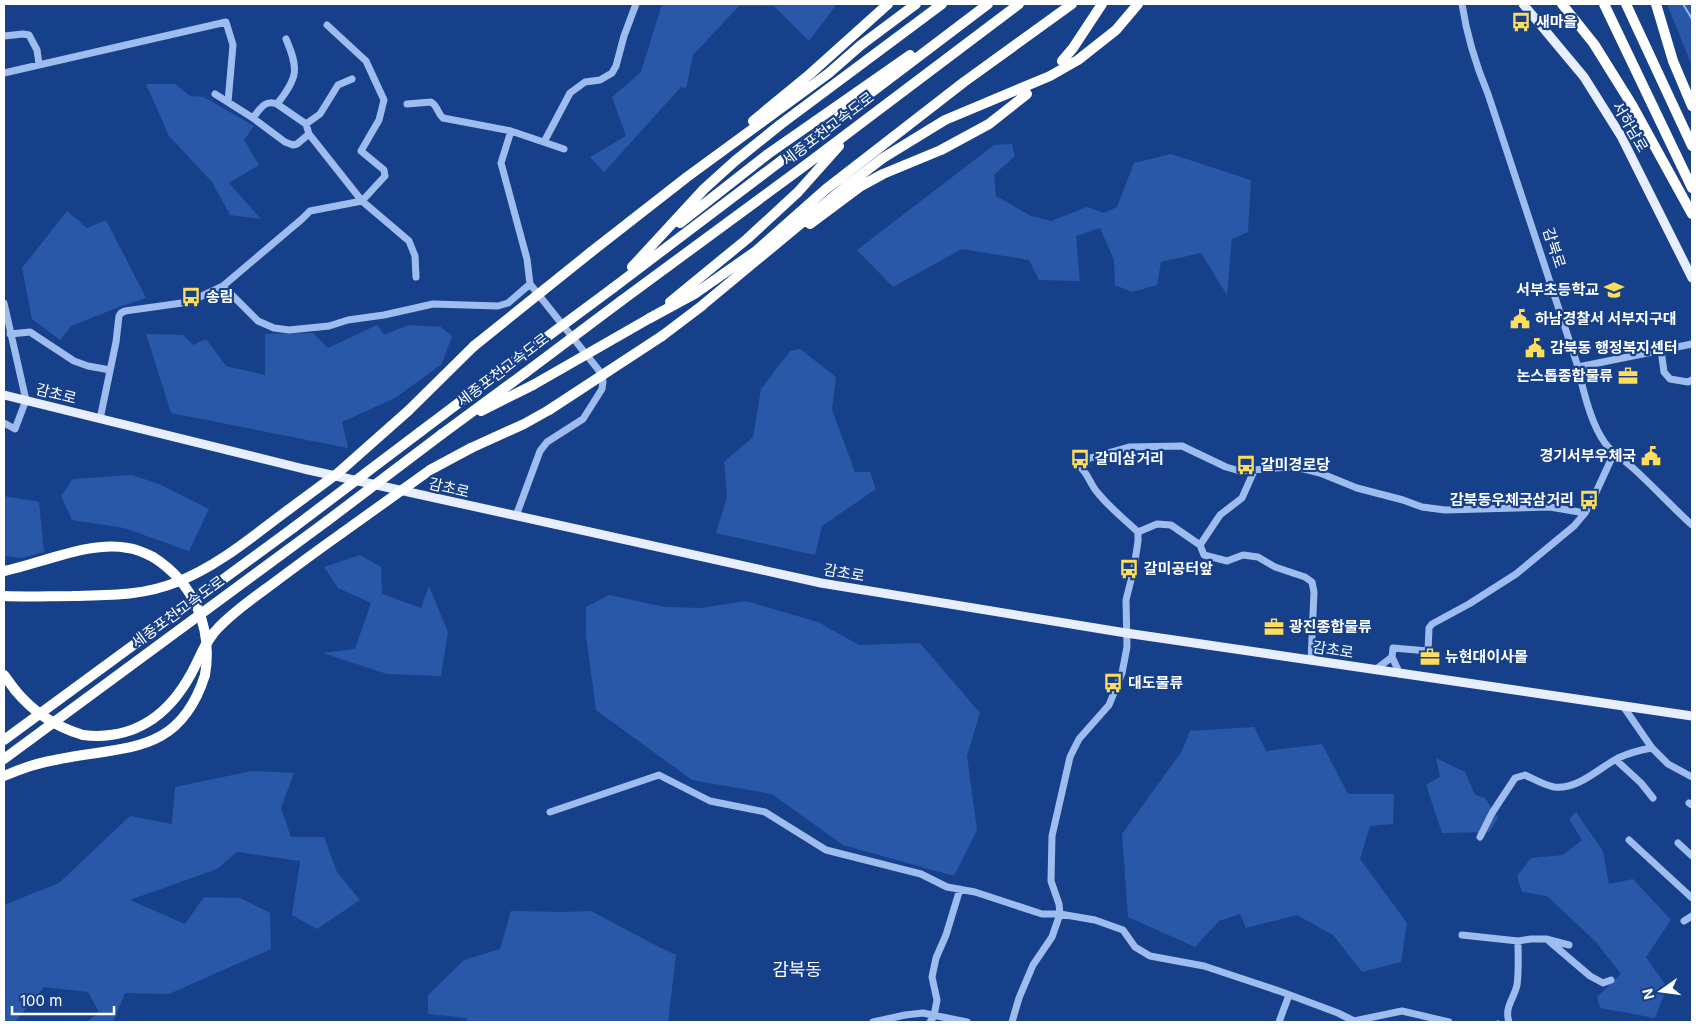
<svg xmlns="http://www.w3.org/2000/svg" width="1696" height="1026" viewBox="0 0 1696 1026" font-family="Inter,'Noto Sans KR',sans-serif">
<style>
.green{fill:#2958a8}
.lines{fill:none;stroke-linecap:round;stroke-linejoin:round}
.stream{stroke:#91b6f1;stroke-width:2}
.minor{stroke:#9fbcee;stroke-width:7}
.major{stroke:#e6eeff;stroke-width:9}
.highway{stroke:#fff;stroke-width:10}
.highway-bridge{stroke:#fff;stroke-width:10}
.labels{text-anchor:middle;stroke-width:4.5;stroke-linejoin:round;paint-order:stroke}
.poi-label{font-size:15px;font-weight:bold;fill:#fff;stroke:#17408a;text-anchor:start}
.street-label{font-size:15px;fill:#fff;stroke:#17408a}
.quarter-label{font-size:18px;fill:#fff;stroke:#17408a}
</style>
<rect width="100%" height="100%" fill="#17408a"/>
<!-- green -->
<path class="green" d="M662,4H837L809,41L774,6H739L693,55L686,89L681,87L604,172L590,157L626,136L612,97L641,72Z
M1667,4H1692V66Z
M146,84H175L190,96L204,97L254,126L244,140L259,165L229,183L261,219L230,215L212,182L169,136Z
M1012,144L1015,156L994,175L996,196L1031,216L1051,221L1087,207L1104,213L1117,207L1134,163L1171,154L1251,180L1248,232L1232,239L1227,295L1201,253L1161,262L1157,285L1132,292L1115,285L1114,260L1100,228L1076,236L1080,281L1039,280L1029,260L962,249L893,287L857,250L994,145Z
M67,211L87,228L106,220L146,298L119,307L71,326L60,340L32,319L22,268Z
M377,325L384,335L409,325L441,327L452,336L442,364L395,398L342,422L348,448L171,413L146,334L183,335L193,345L206,339L226,366L265,375V334L313,333L328,348Z
M800,349L836,377L832,410L855,472H870L876,489L822,526L815,555L716,533L727,497L724,462L753,437L761,389L790,351Z
M132,475L159,484L209,509L189,551L124,528L72,520L61,496L73,479Z
M4,496L39,502L44,552L22,558L4,556Z
M360,555L381,567L382,594L421,608L429,586L448,632L441,676L387,674L323,653L355,649L371,603L338,588L324,567Z
M609,595L665,607L700,608L746,601L818,622L859,645L920,643L980,713L967,756L977,830L954,876L843,845L772,794L692,780L596,710L586,635V607Z
M1254,727L1266,751L1322,744L1348,794H1394L1393,824L1370,826L1360,859L1407,923L1401,962L1362,972L1333,935L1297,915L1246,928L1240,914L1219,921L1195,947L1128,917L1122,834L1182,751L1190,731Z
M1436,758L1465,772L1475,795L1485,798L1498,818L1489,832L1442,833L1426,785L1440,777Z
M252,771L294,773L281,808L291,837H324L337,872L360,900L317,929L292,915L300,861L237,852L217,869L130,900L185,924L204,897L240,898L270,913L271,949L169,994L125,993L113,1022H87L99,1012L88,992L44,987L15,1022H4V905L59,883L130,816L172,824L175,787Z
M1576,812L1603,851L1609,884L1633,879L1671,920L1646,957L1667,987L1655,1018L1600,1008L1597,997L1621,974L1596,942L1547,896L1522,892L1517,876L1531,858L1563,855L1582,840L1569,819Z
M511,911L563,912L591,911L659,947L676,955L668,1022H467V1018L428,1014V995L464,960L500,949Z"/>
<g class="lines">
<!-- stream -->
<path class="stream" d="M1683,4L1692,19
M1498,1021L1499,1022"/>
<!-- minor -->
<path class="minor" d="M1462,4C1467,37 1475,63 1488,94L1578,367C1583,391 1591,424 1605,443C1613,454 1625,460 1634,469C1654,487 1672,507 1692,525
M4,36L23,34L29,35L37,50L39,64
M4,73L226,22L233,45L228,102
M352,79L338,85L320,114L306,124L309,134L362,201L409,241L415,256L416,277
M215,94L253,118L285,142L293,145L297,144L309,134
M277,104L306,124
M407,104L431,102C438,106 437,113 443,118L511,131L501,163L527,259L530,284
M253,118C260,109 265,99 277,104C298,78 299,69 286,39
M511,131L564,149
M544,142L570,93L585,82L600,80L612,73L616,66L624,36L636,4
M223,286L302,219L310,211L362,201L385,176L384,170L361,151L379,120L384,100L366,61L327,25
M4,303L26,400L15,429L4,423
M10,334L30,332L74,361L88,366L110,370
M1661,350L1664,372L1670,379L1688,382L1692,380
M1578,367L1692,344
M100,419L116,342L119,316L121,313L125,311L189,302L223,286L258,321L274,328L289,330L329,326L348,320L384,315L433,304L498,306L508,303L530,284L601,373L603,381L602,389L583,419L547,442L540,451L516,516
M1138,532L1157,524L1171,525L1200,545L1204,555L1227,561L1243,555L1258,557L1275,567L1305,577L1312,582L1314,592L1311,660
M1200,545L1220,515L1242,498L1254,471
M1392,657L1393,648L1428,651L1429,628L1432,624L1469,604L1516,574L1574,526L1585,513
M1375,670L1392,657L1400,674
M1623,706L1652,748L1668,764L1692,777
M1616,760L1641,783L1653,798
M1689,803L1692,805
M550,812L659,775L710,801L765,812L826,850L921,874L947,887L975,892L1042,914H1060L1095,920L1123,930L1135,947L1150,956L1204,966L1282,992L1338,1013L1354,1021L1402,1011L1449,1022
M1480,837L1492,813L1515,778L1525,775C1534,779 1544,785 1554,787C1578,790 1599,768 1618,758C1629,753 1640,750 1652,748
M1629,840L1692,898
M1678,843L1692,856
M1684,921L1692,916
M1462,935L1518,941L1531,939H1546L1569,945
M1549,941L1590,976L1603,983L1611,980
M873,1022L905,1015L923,1013L967,1022
M930,1022L934,1016L937,1000L932,977L936,958L946,935L960,889
M1012,1022L1019,998L1033,965L1052,937L1060,914L1059,904L1051,881L1052,836L1070,757L1079,739L1109,705L1122,673L1127,647L1126,600L1134,568L1138,541V532C1124,519 1109,507 1097,492C1090,484 1088,473 1079,466L1090,458L1129,447L1182,446L1226,467L1240,471L1290,467L1304,469L1320,473L1357,488L1403,500L1422,507L1445,510L1550,507L1585,513L1592,501L1614,453
M1279,1022L1289,995
M1509,1022C1504,1007 1514,999 1517,985C1519,971 1518,955 1518,941"/>
<!-- major -->
<path class="major" d="M1523,4L1584,77L1621,136L1692,278
M4,395L304,469L821,583L1126,633L1692,716"/>
<!-- highway -->
<path class="highway" d="M1562,4L1594,44L1632,105L1692,214
M1604,4L1692,188
M1626,4L1692,146
M1656,4L1673,61L1692,106
M1062,61L1073,48L1102,4
M753,121L810,74L888,4
M680,223L768,154L910,55
M810,224L861,186L883,174L941,150L989,124L1027,94
M591,252L687,177L829,73L861,45L916,4
M632,267L704,189L735,161L781,124L942,4
M613,288L988,4
M621,301L807,164L1019,4
M670,302L747,239L798,192L839,146
M699,308L845,187L883,158L945,120L1050,76L1078,60L1116,30L1138,4
M650,318L696,293L756,251L826,189L964,82L1072,4
M662,336L703,305
M408,411L474,346
M481,411L533,385
M420,432L501,371
M442,434L525,373
M471,448L524,424L549,410
M4,571C40,564 91,540 128,548C137,549 145,553 153,557
M4,596C27,597 49,596 72,596C108,595 143,596 177,582C218,566 253,536 288,510
M4,675L15,690
M83,735C133,741 168,716 191,674C200,658 205,641 218,628C234,611 253,598 271,585C295,567 318,550 342,533
M4,740L293,528
M4,759L327,521
M4,776C20,769 37,763 55,760C124,745 179,757 205,675"/>
<!-- highway-bridge -->
<path class="highway-bridge" d="M474,346L591,252
M501,371L613,288
M525,373L621,301
M533,385L650,318
M549,410L662,336
M288,510L338,473L408,411
M327,521L442,434
M293,528L420,432
M342,533L430,470L471,448
M153,557C194,583 213,628 205,675
M15,690C33,712 56,727 83,735"/>
</g>
<!-- icons -->
<defs>
<symbol id="bus-bare" viewBox="-9 -9 18 18"><path d="M-5-6H5V4H4V6H2V4H-2V6H-4V4H-5ZM-3.5-4V0h7V-4ZM-3.5 1.2v1.5H-2V1.2ZM2 1.2v1.5H3.5V1.2Z" fill="#ffdd5c" stroke="#17408a" stroke-width="2.5" paint-order="stroke"/></symbol>
<symbol id="school-bare" viewBox="-9 -9 18 18"><path d="M0-5L7-2L0 1L-7-2ZM-4 1L0 2.5L4 1V4Q0 6-4 4Z" fill="#ffdd5c" stroke="#17408a" stroke-width="2.5" paint-order="stroke"/></symbol>
<symbol id="civic-bare" viewBox="-9 -9 18 18"><path d="M-.6-6.5H3V-4.5H.6V-3L4-1V1h2V6H-6V1h2V-1L-.6-3ZM-1.2 2.5V6h2.4V2.5Z" fill="#ffdd5c" stroke="#17408a" stroke-width="2.5" paint-order="stroke"/></symbol>
<symbol id="office-bare" viewBox="-9 -9 18 18"><path d="M-6-3h4V-5.5h4V-3h4V5H-6ZM-1-4.5V-3h2v-1.5ZM-6 0V1H6V0Z" fill="#ffdd5c" stroke="#17408a" stroke-width="2.5" paint-order="stroke"/></symbol>
</defs>
<g fill-rule="evenodd">
<use href="#bus-bare" x="1507" y="8" width="28" height="28"/>
<use href="#school-bare" x="1600" y="276" width="28" height="28"/>
<use href="#bus-bare" x="177" y="283" width="28" height="28"/>
<use href="#civic-bare" x="1506" y="305" width="28" height="28"/>
<use href="#civic-bare" x="1521" y="334" width="28" height="28"/>
<use href="#office-bare" x="1614" y="362" width="28" height="28"/>
<use href="#civic-bare" x="1637" y="442" width="28" height="28"/>
<use href="#bus-bare" x="1066" y="445" width="28" height="28"/>
<use href="#bus-bare" x="1232" y="451" width="28" height="28"/>
<use href="#bus-bare" x="1575" y="486" width="28" height="28"/>
<use href="#bus-bare" x="1115" y="555" width="28" height="28"/>
<use href="#office-bare" x="1260" y="613" width="28" height="28"/>
<use href="#office-bare" x="1416" y="643" width="28" height="28"/>
<use href="#bus-bare" x="1099" y="669" width="28" height="28"/>
</g>
<g class="labels">
<!-- poi labels -->
<g class="poi-label">
<text x="1536" y="27">새마을</text>
<text x="1599" y="295" text-anchor="end">서부초등학교</text>
<text x="206" y="302">송림</text>
<text x="1535" y="324">하남경찰서 서부지구대</text>
<text x="1550" y="353">감북동 행정복지센터</text>
<text x="1613" y="381" text-anchor="end">논스톱종합물류</text>
<text x="1636" y="461" text-anchor="end">경기서부우체국</text>
<text x="1095" y="464">갈미삼거리</text>
<text x="1261" y="470">갈미경로당</text>
<text x="1574" y="505" text-anchor="end">감북동우체국삼거리</text>
<text x="1144" y="574">갈미공터앞</text>
<text x="1289" y="632">광진종합물류</text>
<text x="1445" y="662">뉴현대이사몰</text>
<text x="1128" y="688">대도물류</text>
</g>
<!-- street labels -->
<g class="street-label">
<text transform="translate(1630 127) rotate(60)" y="5">서하남로</text>
<text transform="translate(828 129) rotate(-37)" y="5">세종포천고속도로</text>
<text transform="translate(1554 248) rotate(72)" y="5">감북로</text>
<text transform="translate(503 370) rotate(-37)" y="5">세종포천고속도로</text>
<text transform="translate(56 394) rotate(14)" y="5">감초로</text>
<text transform="translate(449 488) rotate(13)" y="5">감초로</text>
<text transform="translate(844 573) rotate(10)" y="5">감초로</text>
<text transform="translate(178 612) rotate(-36)" y="5">세종포천고속도로</text>
<text transform="translate(1333 650) rotate(9)" y="5">감초로</text>
</g>
<!-- quarter labels -->
<g class="quarter-label">
<text x="797" y="976">감북동</text>
</g>
</g>
<!-- border -->
<rect width="1696" height="1026" fill="none" stroke="#ffffff" stroke-width="10"/>
<!-- north arrow -->
<g transform="translate(1661 991) rotate(256)" stroke="#17408a" stroke-width="4" paint-order="stroke">
<path d="M0-4L9 19L0 12L-9 19Z" fill="#ffffff"/>
<text y="-8" font-size="14" font-weight="bold" text-anchor="middle" fill="#ffffff">N</text>
</g>
<!-- scale -->
<path d="M12 1006v8h102v-8" fill="none" stroke="#ffffff" stroke-width="2.5"/>
<text x="20" y="1006" font-size="15" fill="#ffffff" stroke="#17408a" stroke-width="4" paint-order="stroke">100 m</text>
</svg>
